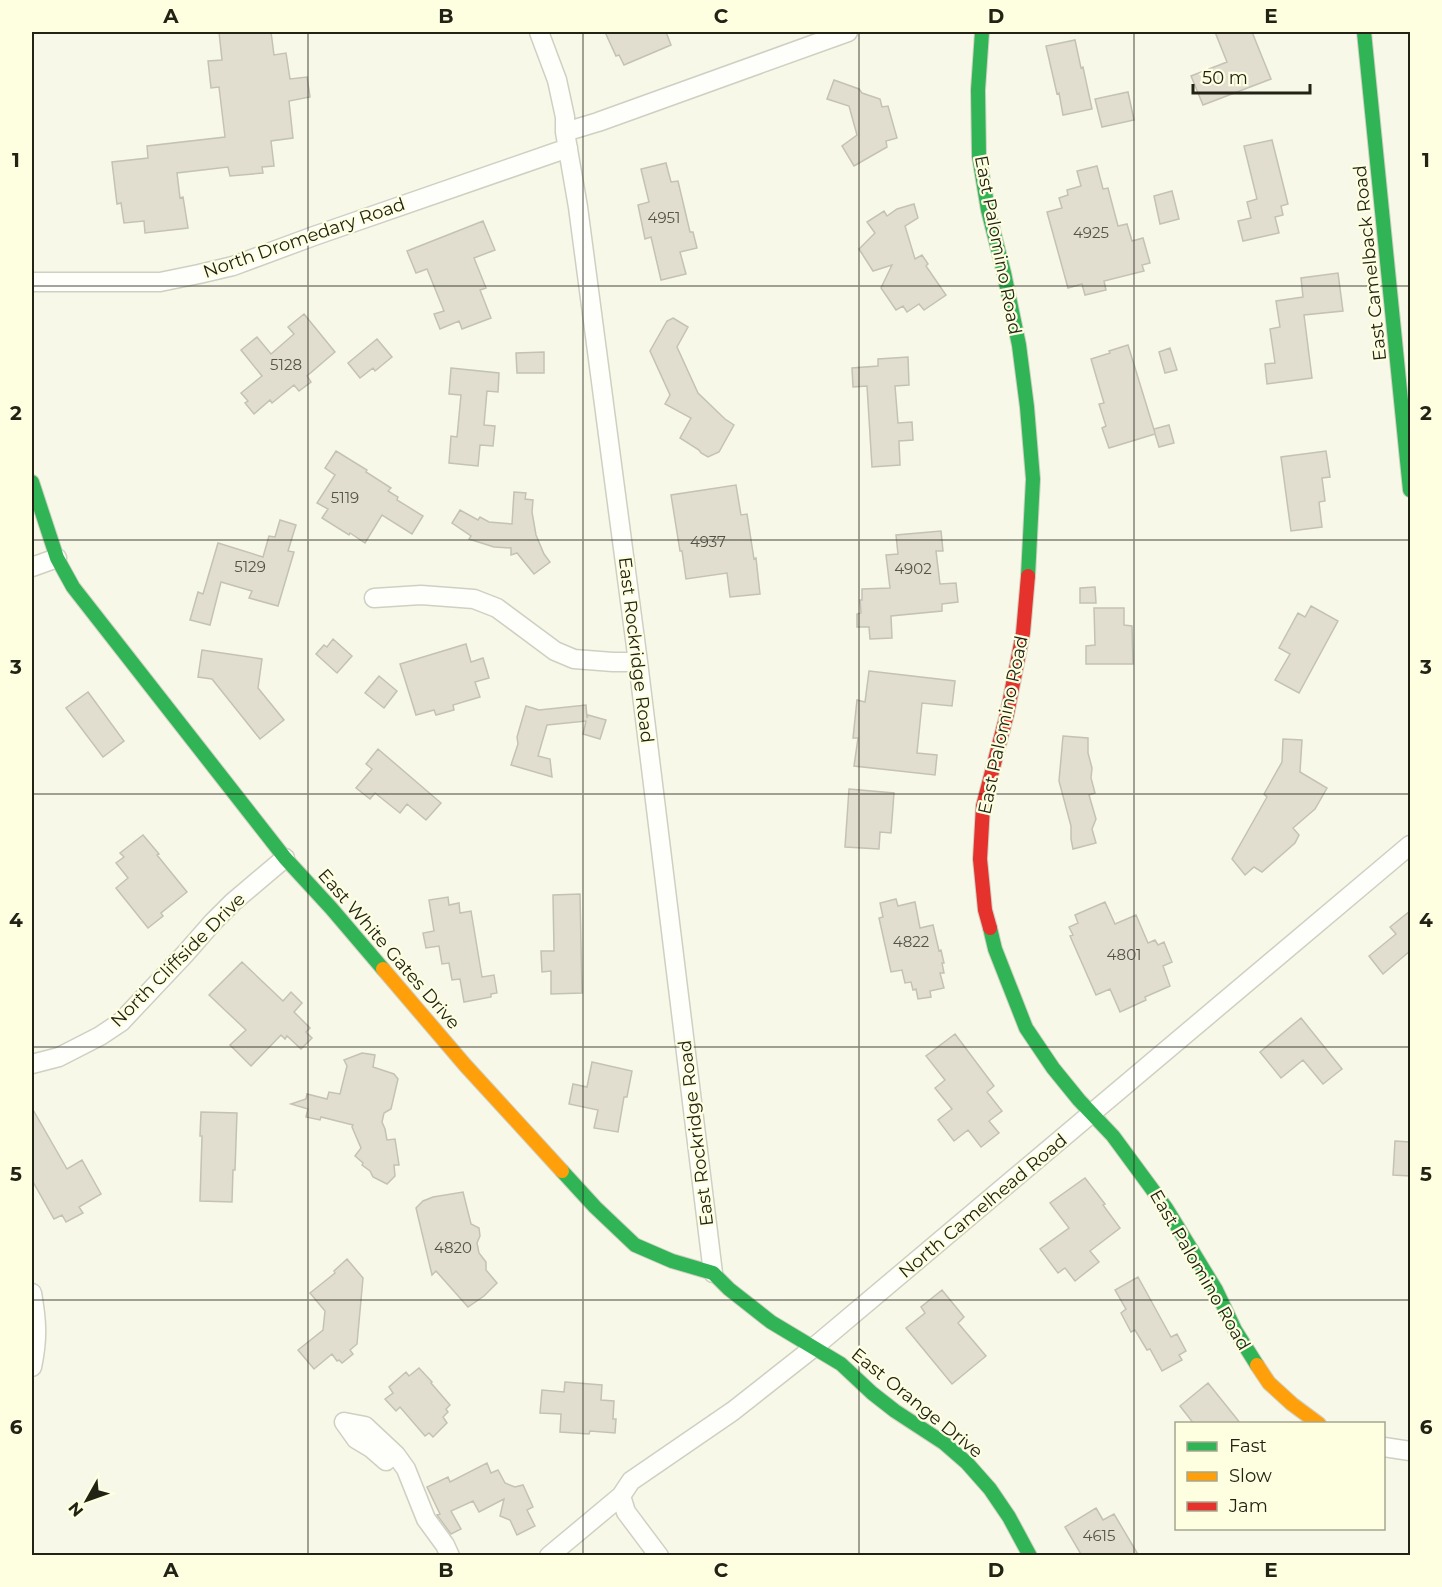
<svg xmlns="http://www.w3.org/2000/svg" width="1442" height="1587" viewBox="0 0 1442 1587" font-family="Montserrat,sans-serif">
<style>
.building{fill:#e1ded0;stroke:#c4c2b4;stroke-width:1.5}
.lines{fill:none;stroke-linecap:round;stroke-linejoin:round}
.street-casing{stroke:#cfd0c2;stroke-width:21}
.fast-casing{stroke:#cfd0c2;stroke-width:16}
.slow-casing{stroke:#cfd0c2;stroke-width:16}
.jam-casing{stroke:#cfd0c2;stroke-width:16}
.street{stroke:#fefefb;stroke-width:18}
.fast{stroke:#30b455;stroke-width:14}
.slow{stroke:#ff9f0a;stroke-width:14}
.jam{stroke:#e5322d;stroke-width:14}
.grid{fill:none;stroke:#232315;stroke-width:1.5;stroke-opacity:0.55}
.labels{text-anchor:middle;stroke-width:4.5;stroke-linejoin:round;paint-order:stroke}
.number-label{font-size:15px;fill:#545446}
.street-label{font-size:18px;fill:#232315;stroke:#fdffe0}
.neatline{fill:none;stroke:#232315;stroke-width:2}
.grid-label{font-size:20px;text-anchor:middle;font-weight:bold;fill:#232315}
</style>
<rect width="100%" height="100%" fill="#f7f8e7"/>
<!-- building -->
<path class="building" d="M219,32H271L274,55L286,53L290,79L307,77L310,97L289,101L293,138L271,141L274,166L262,167L263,173L230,176L228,167L177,173L180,198L183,197L188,228L145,233L144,221L124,223L121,203L117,204L112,162L148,158L147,146L225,137L219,87L211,88L208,61L222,60Z
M605,32H666L671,45L624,65L619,55L616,56Z
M1215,32H1252L1271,79L1203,105L1191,76L1227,62Z
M1075,40L1081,68L1083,67L1092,109L1063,115L1059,93L1057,94L1046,46Z
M834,80L859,89L862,93L880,99L882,107L888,106L897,138L886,141L887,147L854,166L842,146L857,135L849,106L827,99Z
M1128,92L1134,120L1102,127L1095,99Z
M1272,140L1288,204L1281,206L1283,215L1275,217L1279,233L1243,241L1238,221L1251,218L1247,202L1257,199L1244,146Z
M666,163L671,182L678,181L690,232H693L697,248L680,252L686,274L661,280L651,237L645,239L638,205L649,202L641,169Z
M1097,166L1103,189L1108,188L1118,226L1127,224L1132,241L1143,238L1150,263L1142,265L1144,271L1104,281L1106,290L1085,295L1082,284L1068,288L1047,212L1062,208L1059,198L1068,195L1067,190L1081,186L1077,171Z
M1172,191L1179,219L1160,224L1154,196Z
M914,204L918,218L905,226L915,259L922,255L928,264L926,266L946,295L924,310L919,304L907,312L903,306L896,310L881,288L892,265L873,271L859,249L875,233L867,222L884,211L887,216L897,209Z
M483,221L495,250L474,258L486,288L480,290L491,318L462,329L459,321L440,329L434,314L444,311L427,269L416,273L407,251Z
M1338,273L1343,311L1304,315L1312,378L1267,384L1265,364L1275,363L1270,329L1280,327L1276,301L1303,297L1301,278Z
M304,314L335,352L307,376L311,382L299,391L294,385L272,403L270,400L254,414L245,403L248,401L241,393L262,376L241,350L257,337L271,354L294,334L288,327Z
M673,318L688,327L677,347L698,393L725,419L734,425L719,452L708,457L701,453L699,450L680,438L691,418L665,404L670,395L650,351L667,321Z
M377,339L392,357L375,371L373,368L360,378L348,363Z
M1128,345L1155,433L1154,429L1169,425L1174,443L1159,447L1155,434L1109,448L1102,428L1106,426L1099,404L1104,403L1091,359L1110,353L1109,351Z
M1170,348L1177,370L1165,373L1159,352Z
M544,352V373H517L516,353Z
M908,357L909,385L895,386L898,423L912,422L913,440L899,441L900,465L872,467L867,386L853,387L852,368L878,366V359Z
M451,368L499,373L498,392L487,391L484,425L495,426L493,446L480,445L478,466L449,463L451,436L457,437L461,395L449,394Z
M336,451L367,470L366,472L391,488L388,491L398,497L397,500L423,516L412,534L382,515L365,543L350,533L349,535L322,518L328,509L317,503L335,475L325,468Z
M1326,451L1330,477L1322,478L1325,501L1319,502L1322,527L1291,531L1281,457Z
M736,485L741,515L747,514L754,559L756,558L760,594L730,597L727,573L686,579L682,551H680L671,495Z
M514,492L526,493L525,499L533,500L532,512L536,535L544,554L550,562L534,574L517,553L511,555V548L494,547L469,539L471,536L452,523L460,510L478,520L480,517L489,522L512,524Z
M280,520L296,525L288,551L294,552L278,606L249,598L252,591L221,582L210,625L190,620L198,592L203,594L218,543L263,557L269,536L275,537Z
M941,531L943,551H936L940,584L956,583L958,602L942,604V611L891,616L892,638L870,639L869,627H857V614L861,613L860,600H862V589L890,588L886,555L898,554L896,535Z
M1095,587L1096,603H1080V588Z
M1311,606L1338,621L1299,693L1275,680L1290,654L1279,648L1298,613L1305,617Z
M1094,608H1124V625L1132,626L1133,664H1086V646L1095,645Z
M333,639L352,656L337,673L316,654L324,645L327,647Z
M466,644L471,662L483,658L489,678L475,682L480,697L453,705L454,710L436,715L434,710L416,715L400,664Z
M202,650L262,659L258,688L284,720L260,739L212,679L198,677Z
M869,671L955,681L952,706L922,703L917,753L937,755L935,775L854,766L858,738H853L857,700L865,702Z
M379,676L397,691L384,708L365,693Z
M88,692L124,741L103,757L66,708Z
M586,705L587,718L588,715L606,720L600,739L583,734L586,721L547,725L538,756L550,759L552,777L511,765L518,744L517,737L526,706L539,710Z
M1063,736L1088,738V753L1092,768L1091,778L1095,793L1089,795L1096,819L1092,829L1096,843L1073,849L1071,839V826L1059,781Z
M1283,739L1302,740L1300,772L1327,788L1315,809L1293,828L1299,835L1295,843L1262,872L1254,867L1245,875L1232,859L1267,797L1264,794L1282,762Z
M378,749L441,803L426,820L407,804L400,813L375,793L370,799L356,788L372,769L366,764Z
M849,789L894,793L891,833L880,832L879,849L845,847Z
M143,835L159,854L157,855L187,892L161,913L163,916L148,928L116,888L128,878L116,863L124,857L120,853Z
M580,894L582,993L551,994V971L542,972L541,951H554L553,895Z
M448,897L449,905L459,903L460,913L471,911L482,977L494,975L497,993L491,994V997L464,1002L460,979L452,980L449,963L442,964L439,946L426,948L423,933L434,931L429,900Z
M896,899L898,906L915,902L920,928L933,925L939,951L941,950L944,963H942L944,973H940L944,988L930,991L931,997L918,999L916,989L913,990L911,982L905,983L902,970L891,972L879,918L883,917L880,903Z
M1105,902L1115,924L1136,915L1148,943L1155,940L1158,945L1164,942L1172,962L1163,966L1170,986L1145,997L1146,1000L1120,1012L1110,989L1096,995L1070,936L1073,935L1069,927L1078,923L1075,915Z
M1410,911V951L1383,974L1369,956L1396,934L1390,927Z
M242,962L283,1001L291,992L302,1003L294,1012L310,1028L306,1032L312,1038L301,1049L287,1036L285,1039L281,1035L251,1066L230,1045L246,1030L209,995Z
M1301,1018L1342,1069L1323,1084L1303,1060L1281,1078L1260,1052Z
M955,1034L994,1086L987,1092L1002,1111L989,1121L999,1133L981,1147L968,1130L954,1141L938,1120L952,1109L935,1088L945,1080L926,1056Z
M362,1053L375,1055L373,1067L394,1074L398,1079L391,1109L384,1113L382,1122L385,1129L387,1140L395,1139L399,1165H394L395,1176L387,1184L373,1177L370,1171L362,1165L363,1163L355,1156L361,1148L352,1127L353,1125L321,1117L320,1120L306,1117L308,1109L291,1104L306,1099L307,1094L327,1099L329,1092L340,1094L347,1066L344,1060Z
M592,1062L632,1071L627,1097H624L618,1132L594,1128L598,1110L569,1104L573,1084L587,1087Z
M32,1108L67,1169L82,1160L101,1194L79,1207L83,1213L66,1222L62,1215L54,1219L32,1180Z
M201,1112L237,1113L235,1170H233L232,1202L200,1201L202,1136H200Z
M1395,1141L1410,1142V1176L1393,1175Z
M1085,1178L1105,1204L1103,1205L1120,1228L1090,1251L1099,1262L1075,1281L1065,1268L1058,1273L1040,1249L1069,1228L1050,1203Z
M463,1192L471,1224L479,1228L480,1236L477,1243L479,1253L486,1262V1270L497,1283L484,1296L468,1307L436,1271L432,1275L416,1208L423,1201L433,1197Z
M347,1259L363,1278L357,1344L350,1350L353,1354L342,1363L339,1360L337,1361L332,1354L314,1369L298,1350L323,1330L325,1311L310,1293L335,1273L334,1271Z
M1138,1277L1171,1337L1177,1334L1186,1351L1179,1355L1182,1360L1162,1371L1150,1349L1147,1350L1135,1330L1131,1332L1121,1313L1126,1309L1115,1290Z
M942,1290L964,1317L958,1323L986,1356L952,1384L906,1328L925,1313L921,1307Z
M419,1368L432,1382L431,1383L450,1405L446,1409L448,1412L443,1417L447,1423L433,1437L429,1433L425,1436L400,1407L396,1411L385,1399L393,1393L389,1387L406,1372L409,1376Z
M565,1382L602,1385L601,1400L614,1401L613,1419H616L615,1433L590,1431L589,1434L560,1432L561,1414L540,1413L542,1390L564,1392Z
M1208,1383L1241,1424H1194L1180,1406Z
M487,1463L491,1473L498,1470L505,1483L515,1487L523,1485L533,1507L527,1510L535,1526L517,1535L510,1520L500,1516L504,1499L479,1512L473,1501L451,1511L461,1529L451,1534L437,1515L440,1514L427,1487L448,1477L450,1482Z
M1096,1508L1103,1520L1114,1514L1139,1556H1082L1065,1527Z"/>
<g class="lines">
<defs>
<path id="street" d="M539,32L557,80L565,117V132L578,207L638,662L713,1273
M565,132L598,122L848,32
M32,282H160L199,274L233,266L314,236L568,148
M32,567L57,558
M374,598L421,595L474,599L497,608L555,651L574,659L613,662H638
M32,1064L59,1057L100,1036L121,1022L185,954L213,922L233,902L285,858
M32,1293C37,1321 38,1339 32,1367
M344,1422L365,1426L396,1455L406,1469L426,1519L445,1545L450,1556
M344,1422L356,1439L371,1448L386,1461
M1384,1447L1410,1451
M621,1496L626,1512L659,1556
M549,1556L621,1496L631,1481L733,1411L813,1348L1410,845"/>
<path id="fast" d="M982,32L978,90L979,156L988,210L1004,273L1019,345L1027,407L1033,479L1028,576
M1364,32L1410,490
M32,482L57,558L73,587L285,858L331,908L383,969
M990,928L995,949L1026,1028L1053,1068L1079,1100L1113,1136L1166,1208L1216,1290L1235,1330L1257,1365
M562,1171L595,1207L635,1245L672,1261L713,1273L729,1289L771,1322L841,1364L872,1393L895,1411L944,1443L967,1463L990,1489L1009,1517L1030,1556"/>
<path id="slow" d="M383,969L465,1065L562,1171
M1257,1365L1269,1383L1292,1404L1319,1424"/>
<path id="jam" d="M990,928L985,910L980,859L983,806L1007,714L1023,633L1028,576"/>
</defs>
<!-- street casing -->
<use href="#street" class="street-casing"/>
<!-- fast casing -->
<use href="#fast" class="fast-casing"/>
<!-- slow casing -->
<use href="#slow" class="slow-casing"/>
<!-- jam casing -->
<use href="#jam" class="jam-casing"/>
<!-- street -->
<use href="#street" class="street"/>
<!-- fast -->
<use href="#fast" class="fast"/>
<!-- slow -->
<use href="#slow" class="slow"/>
<!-- jam -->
<use href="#jam" class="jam"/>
</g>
<!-- grid -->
<path class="grid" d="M308,32V1556M583,32V1556M859,32V1556M1134,32V1556M32,286H1410M32,540H1410M32,794H1410M32,1047H1410M32,1300H1410"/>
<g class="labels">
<!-- number labels -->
<g class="number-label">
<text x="664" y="223">4951</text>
<text x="1091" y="238">4925</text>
<text x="286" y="370">5128</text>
<text x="345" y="503">5119</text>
<text x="708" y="547">4937</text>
<text x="250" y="572">5129</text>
<text x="913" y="574">4902</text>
<text x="911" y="947">4822</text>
<text x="1124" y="960">4801</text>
<text x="453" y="1253">4820</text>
<text x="1099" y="1541">4615</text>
</g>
<!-- street labels -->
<g class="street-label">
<text transform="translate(304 238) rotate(-19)" y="6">North Dromedary Road</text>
<text transform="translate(998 245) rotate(79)" y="6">East Palomino Road</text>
<text transform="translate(1370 263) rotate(-96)" y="6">East Camelback Road</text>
<text transform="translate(636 650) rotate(83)" y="6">East Rockridge Road</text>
<text transform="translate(1003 725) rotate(-78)" y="6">East Palomino Road</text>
<text transform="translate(389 949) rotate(49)" y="6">East White Gates Drive</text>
<text transform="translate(178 960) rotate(-45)" y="6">North Cliffside Drive</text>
<text transform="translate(696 1133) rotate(-97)" y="6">East Rockridge Road</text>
<text transform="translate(983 1206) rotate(-40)" y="6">North Camelhead Road</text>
<text transform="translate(1200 1270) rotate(60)" y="6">East Palomino Road</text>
<text transform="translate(917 1403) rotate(39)" y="6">East Orange Drive</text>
</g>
</g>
<!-- border -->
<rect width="1442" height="1587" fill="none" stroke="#fdffe0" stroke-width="66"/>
<!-- legend -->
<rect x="1175" y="1422" width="210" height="108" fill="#fdffe0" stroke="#a6a78f" stroke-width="1.5"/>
<rect x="1187" y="1442" width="30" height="9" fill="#30b455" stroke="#a6a78f" stroke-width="1.5"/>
<text x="1229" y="1452" font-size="18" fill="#232315">Fast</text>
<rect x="1187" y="1472" width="30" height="9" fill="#ff9f0a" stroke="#a6a78f" stroke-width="1.5"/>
<text x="1229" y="1482" font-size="18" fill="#232315">Slow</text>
<rect x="1187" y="1502" width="30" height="9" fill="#e5322d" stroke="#a6a78f" stroke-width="1.5"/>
<text x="1229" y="1512" font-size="18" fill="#232315">Jam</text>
<!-- north arrow -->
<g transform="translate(87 1500) rotate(230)" stroke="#fdffe0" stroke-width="4.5" paint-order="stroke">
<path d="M0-4.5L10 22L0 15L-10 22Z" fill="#232315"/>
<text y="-9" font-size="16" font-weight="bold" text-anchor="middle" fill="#232315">N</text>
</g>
<!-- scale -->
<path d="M1193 84v9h117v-9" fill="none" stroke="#232315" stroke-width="3"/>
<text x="1202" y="84" font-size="18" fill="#232315" stroke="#fdffe0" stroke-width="4.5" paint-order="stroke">50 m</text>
<rect x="33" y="33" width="1376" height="1521" class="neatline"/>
<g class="grid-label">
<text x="171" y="23">A</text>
<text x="446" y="23">B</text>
<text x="721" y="23">C</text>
<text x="996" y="23">D</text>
<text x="1271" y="23">E</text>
<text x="16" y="167">1</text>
<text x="1426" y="167">1</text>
<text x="16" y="420">2</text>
<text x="1426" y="420">2</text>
<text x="16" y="674">3</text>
<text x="1426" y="674">3</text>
<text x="16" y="927">4</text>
<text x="1426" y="927">4</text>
<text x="16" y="1181">5</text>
<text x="1426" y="1181">5</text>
<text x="16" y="1434">6</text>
<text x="1426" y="1434">6</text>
<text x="171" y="1577">A</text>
<text x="446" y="1577">B</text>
<text x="721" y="1577">C</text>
<text x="996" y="1577">D</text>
<text x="1271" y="1577">E</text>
</g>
</svg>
